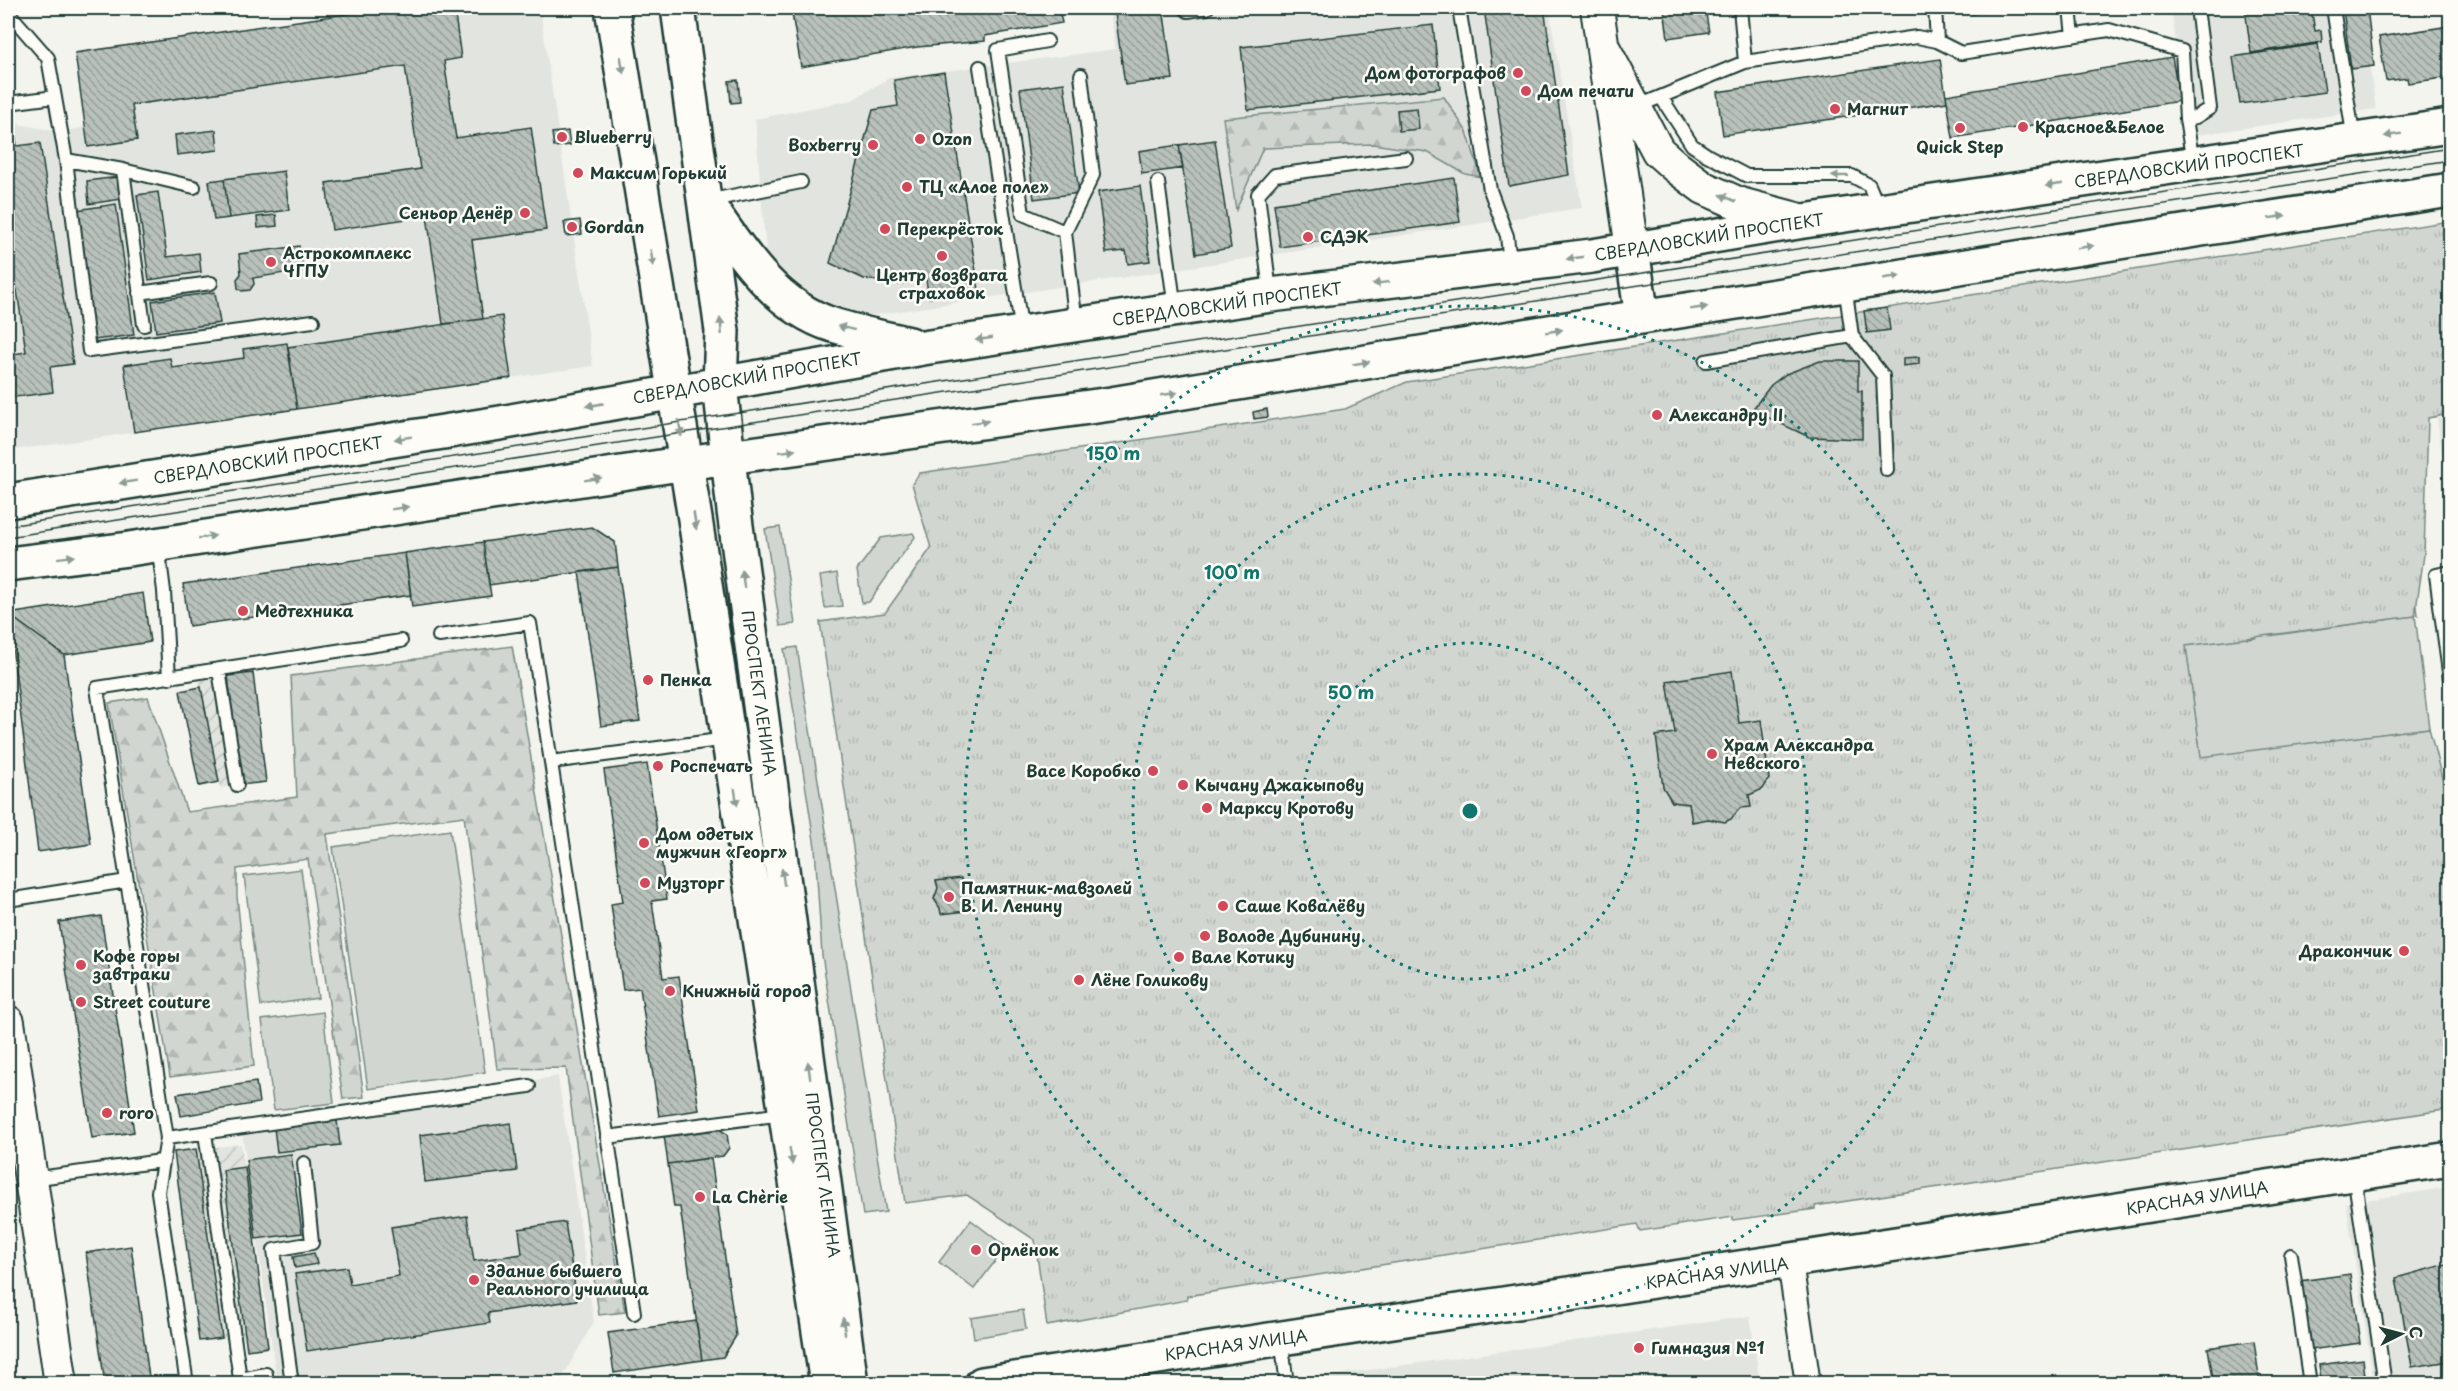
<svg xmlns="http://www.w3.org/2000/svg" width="2458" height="1391" viewBox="0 0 2458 1391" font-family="'Playpen Sans',sans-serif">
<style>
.built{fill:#e2e5df}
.industrial{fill:url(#industrial-furrows)}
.grass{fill:#d1d6d1;stroke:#788a82;stroke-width:1.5}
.forest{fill:url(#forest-firs);stroke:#788a82;stroke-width:1.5}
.park{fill:url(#park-tufts);stroke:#788a82;stroke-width:1.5}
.building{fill:url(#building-back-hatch);stroke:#1f3d34;stroke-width:1.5}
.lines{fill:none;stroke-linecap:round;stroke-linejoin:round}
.service-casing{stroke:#1f3d34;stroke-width:16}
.minor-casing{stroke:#1f3d34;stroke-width:28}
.tertiary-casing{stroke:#1f3d34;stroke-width:36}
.secondary-casing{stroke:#1f3d34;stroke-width:38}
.primary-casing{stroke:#1f3d34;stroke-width:38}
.service{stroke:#fdfcf7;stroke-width:12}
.minor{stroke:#fdfcf7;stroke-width:24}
.tertiary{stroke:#fdfcf7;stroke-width:32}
.secondary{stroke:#fdfcf7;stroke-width:33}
.primary{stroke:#fdfcf7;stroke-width:33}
.tram{stroke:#1f3d34;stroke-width:1.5}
.oneway{fill:#8e9c96}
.ring{fill:none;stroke:#0f766e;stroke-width:3;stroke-dasharray:3 6}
.poi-dot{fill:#d1495b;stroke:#fdfcf7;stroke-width:2}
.labels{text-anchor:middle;stroke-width:5;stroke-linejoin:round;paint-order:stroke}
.poi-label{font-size:16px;font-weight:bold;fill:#1f3d34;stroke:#fdfcf7;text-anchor:start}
.street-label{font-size:16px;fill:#1f3d34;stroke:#fdfcf7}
.centre{fill:#0f766e;stroke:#fdfcf7;stroke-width:3}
.ring-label{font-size:18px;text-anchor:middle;font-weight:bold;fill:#0f766e;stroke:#fdfcf7;stroke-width:5;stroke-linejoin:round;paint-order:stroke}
</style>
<defs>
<pattern id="industrial-furrows" width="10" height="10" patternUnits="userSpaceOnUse" patternTransform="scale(1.5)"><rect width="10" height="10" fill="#e2e5df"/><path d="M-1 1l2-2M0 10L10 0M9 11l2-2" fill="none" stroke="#c1c5c0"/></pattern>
<pattern id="forest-firs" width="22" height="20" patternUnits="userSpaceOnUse" patternTransform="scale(1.5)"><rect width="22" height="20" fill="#d1d6d1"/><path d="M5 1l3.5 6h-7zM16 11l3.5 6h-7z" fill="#b3b9b4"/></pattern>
<pattern id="park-tufts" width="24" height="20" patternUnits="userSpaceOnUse" patternTransform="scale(1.5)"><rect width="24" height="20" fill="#d1d6d1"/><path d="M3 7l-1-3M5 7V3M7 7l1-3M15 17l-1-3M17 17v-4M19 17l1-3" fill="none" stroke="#b3b9b4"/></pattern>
<pattern id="building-back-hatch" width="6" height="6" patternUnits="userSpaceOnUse" patternTransform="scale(1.5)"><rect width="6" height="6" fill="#b9c1bb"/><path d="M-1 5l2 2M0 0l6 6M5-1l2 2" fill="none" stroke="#969e99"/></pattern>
</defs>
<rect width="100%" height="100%" fill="#f4f4ef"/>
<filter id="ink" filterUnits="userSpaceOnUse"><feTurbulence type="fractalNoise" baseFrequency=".0167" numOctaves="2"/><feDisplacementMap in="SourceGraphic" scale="12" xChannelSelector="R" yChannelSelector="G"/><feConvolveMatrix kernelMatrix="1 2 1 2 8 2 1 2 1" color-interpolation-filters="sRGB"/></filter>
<g filter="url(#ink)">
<!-- built -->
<path class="built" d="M388,8H540L593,366L8,451V122L61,132L85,127L75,53Z
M1109,8H1549L1582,208L861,317L836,312L796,287L766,254L755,119L852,100L889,78L1116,49Z
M2171,8H2361L2376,109L2190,136Z
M2450,417V511L2437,419Z
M558,1076L594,1322L559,1383H277L242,1132Z
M2450,1187V1383H2374L2346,1203Z
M1750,1316L1760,1383L1280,1384L1298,1380Z"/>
<!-- industrial -->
<path class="industrial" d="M253,673L266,782L220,788L219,782L199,786L180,691L200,687L199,680Z
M241,1144L268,1347L247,1350L245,1337L199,1341L174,1152Z"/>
<!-- grass -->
<path class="grass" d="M780,527L795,624L780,626L765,529Z
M913,533L915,537L869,602L862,603L857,570L881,538Z
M2412,566L2418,615H2415L2429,728L2201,758L2186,649L2171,786L2159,657L2240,589L2247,639L2255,638L2248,588L2351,622L2268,636L2390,619Z
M837,573L842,606L825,608L820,576Z
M797,647L886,1212L863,1215L822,955L815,847L784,649Z
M450,830L485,1072L368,1089L333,847Z
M301,869L318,998L261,1006L244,876Z
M323,1012L334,1103L274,1110L262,1020Z
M971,1220L1006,1247L974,1289L939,1262Z
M1023,1310L1026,1329L974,1338L971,1318Z"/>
<!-- forest -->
<path class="forest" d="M1444,97L1467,132L1481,177L1465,174L1427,152L1373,144L1263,148L1236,210L1223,118Z
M512,646L625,1312L599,1315L566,1068L497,1069L464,816L327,834L364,1097L343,1099L308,859L237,869V896L254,1066L170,1077L109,703L148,697L187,812L297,797L291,676Z"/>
<!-- park -->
<path class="park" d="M2450,221V414L2428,418L2424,555L2415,616L2186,646L2201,757L2429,728L2445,790L2450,791V1109L1815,1206V1209L1733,1220V1217L1640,1231L1637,1224L1187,1296V1300L1047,1326L1035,1240L967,1195L905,1203L820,622L885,613L931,548L912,484L920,473L1345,409L1407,382Z"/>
<!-- building -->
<path class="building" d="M388,8H454L461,58L444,61L456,138L531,127L546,230L472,240L483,319L443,324L427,216L332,230L326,183L420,169L405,66L132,105L137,140L88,147L75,53Z
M791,8H1059L1062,23L985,36V41L917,47L801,67Z
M1151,8H1163L1173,79L1125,85L1115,13Z
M1484,8H1544L1569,175L1509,186Z
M1664,8H1705L1709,32L1668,38Z
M1971,8H1993V10L1972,14Z
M2245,8H2311L2315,31L2321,30L2322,42L2251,53Z
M2343,8H2367L2374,66L2351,69Z
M1433,25L1440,88L1248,110L1241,47Z
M2450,26V77L2408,83L2407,78L2386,81L2379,37Z
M2318,44L2325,92L2240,104L2233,57Z
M2172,57L2180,101L1953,138L1946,95Z
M1940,59L1947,102L1723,135L1717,92Z
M944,72L979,290L929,298L926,280L899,284L864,279L830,263L873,110L898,106L894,80Z
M738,80L740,102L731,103L729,81Z
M1064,83L1079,193L1034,199L1020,89Z
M1417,108L1419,129L1399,131L1397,110Z
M13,121L17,146L40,143L73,364L50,367L53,392L8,398V355L26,352L17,290L11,291L8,266V122Z
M216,130L218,150L177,155L175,135Z
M568,131L570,145L554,147L552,133Z
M1215,140L1231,248L1196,254L1179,145Z
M1179,145L1183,168L1142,174L1139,151Z
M284,171L289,210L229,218L224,179Z
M118,177L121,199L89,204L87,181Z
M1454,178L1460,222L1280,247L1274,204Z
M224,179L229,218L214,220L209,181Z
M1140,186L1150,261L1128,264L1126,251L1106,253L1098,192Z
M158,192L167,257L199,253L201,272L149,280L137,195Z
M116,204L134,335L94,340L77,210Z
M276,215L277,226L258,228L257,217Z
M580,220L582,234L566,236L564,222Z
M299,246L303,270L253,278L254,284L250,290L242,291L238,288L237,279L241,274L239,254Z
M215,292L220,323L156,332L152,301Z
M1887,308L1890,330L1867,333L1864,311Z
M502,316L511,378L297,409L288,347Z
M287,343L297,409L134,432L124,365L170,358L172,368L244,358L243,349Z
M1919,357V364L1903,366V358Z
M1820,361H1858V391H1862V439L1809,437L1752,410L1771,385L1786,374Z
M1267,409L1268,417L1254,419L1253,412Z
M592,527L615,542L618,567L489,585L483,542Z
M483,542L491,596L412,607L405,553Z
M405,553L411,595L189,626L183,584Z
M618,567L640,721L601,726L579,572Z
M143,593L150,642L64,655L8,614Z
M8,614L64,655L91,844L38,852Z
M1732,671L1739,723L1761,720L1769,779L1763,789L1749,795L1751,807L1740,808L1731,819L1725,822L1708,819L1692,822L1689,804L1672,802L1663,787L1656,736L1675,733L1667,681Z
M253,673L266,782L241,785L228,676Z
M201,687L219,782L199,786L180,691Z
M647,764L667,899L652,901L663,978L679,976L699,1110L659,1116L640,988L623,990L611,904L623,902L604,770Z
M961,878L966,911L941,914L940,908L934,899L938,888L936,881Z
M101,916L134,1132L92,1138L59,922Z
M256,1082L259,1103L181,1116L177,1094Z
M337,1121L340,1145L277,1152L274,1128Z
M511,1123L517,1171L425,1182L420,1135Z
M717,1128L727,1134L729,1148L723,1156L668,1164L664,1135Z
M196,1149L222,1338L199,1341L174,1152Z
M291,1154L302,1233L256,1239L246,1160Z
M711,1158L736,1336L723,1357L702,1360L680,1207H674L668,1164Z
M245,1167L268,1347L247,1350L223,1170Z
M467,1216L474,1261L522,1254L519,1229L565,1222L577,1300L488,1313L490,1323L307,1351L295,1274L347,1267L350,1284L399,1276L391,1227Z
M131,1246L150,1384H105L86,1253Z
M314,1253L317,1264L295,1268L293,1257Z
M2450,1263V1361L2412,1367L2396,1278Z
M2350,1274L2360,1343L2310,1350L2300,1281Z
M696,1321L702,1360L614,1373L608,1333Z
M2254,1341L2260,1384H2214L2208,1348Z
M2363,1359L2366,1384H2322L2319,1365Z"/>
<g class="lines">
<defs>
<path id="service" d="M1185,8L1188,11L1207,8
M1459,8L1490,190L1507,236L1510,263
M1740,8L1745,62L1917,37L1937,41L1961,53L2109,30L2182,51L2186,119L2193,163
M1935,8L1937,41
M2070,8L2073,36
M2333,8L2354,140
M8,12L48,58L66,160L123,170L194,187
M1047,41L998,50L1023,214L1065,232
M980,67L1022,332
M1661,97L1692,145L1707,155L1747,176H1852L1869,185L1879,209
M8,103L55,97
M1636,107L1745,62
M2186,119L2196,117L2210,108L2197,8
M66,160L89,351L313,321
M123,170L144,325
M1158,182L1175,309
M707,201L801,182
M1845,285L1852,336L1883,376L1887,470
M1270,292L1258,194L1275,175L1406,158
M139,293L211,283
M1076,324L1065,232L1093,175L1081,75
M1706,361L1852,336
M158,545L164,591L169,678
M2450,572L2436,575L2450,680
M439,636L530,623L634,1313
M219,670L237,785
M551,762L727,739
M8,900L127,881
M205,1133L240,1379L266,1374L267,1384
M607,1137L783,1114
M167,1138L529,1086
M2354,1174L2385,1384
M32,1179L161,1161
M2291,1255L2310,1384
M1281,1339L1287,1384
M187,1384L158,1192L167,1138L97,688L401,641
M292,1384L274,1250L312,1243L304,1163"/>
<path id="minor" d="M1790,1262L1808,1384"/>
<path id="tertiary" d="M1597,8L1632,249
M1603,47L1658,151L1676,167L1704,188L1740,204L1804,221
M8,1022L61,1384"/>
<path id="secondary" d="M982,1384L2450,1159"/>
<path id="primary" d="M612,8L695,519L827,1384
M678,8L722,331L720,385L734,511L851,1384
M709,206C741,253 776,307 833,325C858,333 884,338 910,344
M1632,249L1642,317
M8,501L500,423L923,348L1271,295L1592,256L1804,221L2450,126
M8,564L129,549L686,463L1111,404L1603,323L2450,190"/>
</defs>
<!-- service casing -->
<use href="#service" class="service-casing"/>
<!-- minor casing -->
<use href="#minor" class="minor-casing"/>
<!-- tertiary casing -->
<use href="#tertiary" class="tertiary-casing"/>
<!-- secondary casing -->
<use href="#secondary" class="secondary-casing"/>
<!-- primary casing -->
<use href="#primary" class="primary-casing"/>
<!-- service -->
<use href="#service" class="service"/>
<!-- minor -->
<use href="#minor" class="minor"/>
<!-- tertiary -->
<use href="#tertiary" class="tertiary"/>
<!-- secondary -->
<use href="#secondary" class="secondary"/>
<!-- primary -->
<use href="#primary" class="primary"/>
<!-- tram -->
<path class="tram" d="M8,526L2450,148
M8,537L2450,160"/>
</g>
<!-- one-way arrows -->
<defs><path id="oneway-solid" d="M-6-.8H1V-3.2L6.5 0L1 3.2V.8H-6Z" transform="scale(1.5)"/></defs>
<g class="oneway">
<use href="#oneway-solid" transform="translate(622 65) rotate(81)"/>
<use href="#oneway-solid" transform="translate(2393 135) rotate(171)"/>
<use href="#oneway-solid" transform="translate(1840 176) rotate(179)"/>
<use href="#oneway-solid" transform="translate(2054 185) rotate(172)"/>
<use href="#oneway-solid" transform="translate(1728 198) rotate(-156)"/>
<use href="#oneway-solid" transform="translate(2277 217) rotate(-9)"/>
<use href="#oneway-solid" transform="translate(2085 247) rotate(-9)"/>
<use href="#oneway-solid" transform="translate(652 258) rotate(81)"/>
<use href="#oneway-solid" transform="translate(1575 258) rotate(172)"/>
<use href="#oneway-solid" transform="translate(1892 277) rotate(-9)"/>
<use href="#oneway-solid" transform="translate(1381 283) rotate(173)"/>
<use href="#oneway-solid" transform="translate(1699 308) rotate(-9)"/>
<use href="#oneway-solid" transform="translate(721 326) rotate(-95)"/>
<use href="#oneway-solid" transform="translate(846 328) rotate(-166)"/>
<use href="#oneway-solid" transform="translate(1554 331) rotate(-9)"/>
<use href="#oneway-solid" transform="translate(984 339) rotate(172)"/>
<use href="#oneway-solid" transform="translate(1361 363) rotate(-9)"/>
<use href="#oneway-solid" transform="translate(1169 394) rotate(-9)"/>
<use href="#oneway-solid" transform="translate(595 405) rotate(169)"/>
<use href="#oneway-solid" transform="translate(980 422) rotate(-8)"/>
<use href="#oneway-solid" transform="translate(680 428) rotate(81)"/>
<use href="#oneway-solid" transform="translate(403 438) rotate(171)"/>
<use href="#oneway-solid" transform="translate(787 451) rotate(-7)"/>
<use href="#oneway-solid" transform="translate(593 479) rotate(-9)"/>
<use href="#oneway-solid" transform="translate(128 482) rotate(171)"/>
<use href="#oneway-solid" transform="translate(400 508) rotate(-9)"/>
<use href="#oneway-solid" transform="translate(695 521) rotate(81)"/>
<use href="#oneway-solid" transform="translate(207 537) rotate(-9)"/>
<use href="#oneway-solid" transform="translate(66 557) rotate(-7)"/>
<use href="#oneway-solid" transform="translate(743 579) rotate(-98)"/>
<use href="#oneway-solid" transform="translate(736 797) rotate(81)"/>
<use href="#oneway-solid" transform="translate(783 877) rotate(-98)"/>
<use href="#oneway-solid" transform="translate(809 1070) rotate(-98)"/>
<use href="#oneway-solid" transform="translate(791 1156) rotate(81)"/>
<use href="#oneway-solid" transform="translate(844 1326) rotate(-98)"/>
</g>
</g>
<!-- distance rings -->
<g class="ring">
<circle cx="1470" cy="811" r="168"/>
<circle cx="1470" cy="811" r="337"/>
<circle cx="1470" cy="811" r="505"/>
</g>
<!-- markers -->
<g class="poi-dot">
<circle cx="1518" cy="73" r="6"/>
<circle cx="1526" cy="91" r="6"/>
<circle cx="1835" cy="109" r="6"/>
<circle cx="2023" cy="127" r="6"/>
<circle cx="1960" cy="128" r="6"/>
<circle cx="562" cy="137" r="6"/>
<circle cx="920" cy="139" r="6"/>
<circle cx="873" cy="145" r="6"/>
<circle cx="578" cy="173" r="6"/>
<circle cx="907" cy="187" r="6"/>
<circle cx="525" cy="213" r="6"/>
<circle cx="572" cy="227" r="6"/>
<circle cx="885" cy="229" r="6"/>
<circle cx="1308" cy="237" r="6"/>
<circle cx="942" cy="256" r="6"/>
<circle cx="271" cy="262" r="6"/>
<circle cx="1657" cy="415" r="6"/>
<circle cx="243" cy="611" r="6"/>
<circle cx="648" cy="680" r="6"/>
<circle cx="1712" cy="754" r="6"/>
<circle cx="658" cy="766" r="6"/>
<circle cx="1153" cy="771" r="6"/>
<circle cx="1183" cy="785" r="6"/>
<circle cx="1207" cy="808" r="6"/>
<circle cx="644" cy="843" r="6"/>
<circle cx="645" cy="883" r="6"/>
<circle cx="949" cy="897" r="6"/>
<circle cx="1223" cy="906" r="6"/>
<circle cx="1205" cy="936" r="6"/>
<circle cx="2404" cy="951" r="6"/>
<circle cx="1179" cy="957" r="6"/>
<circle cx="81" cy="965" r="6"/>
<circle cx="1079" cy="980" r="6"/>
<circle cx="670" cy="991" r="6"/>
<circle cx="81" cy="1002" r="6"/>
<circle cx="107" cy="1113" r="6"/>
<circle cx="700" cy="1197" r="6"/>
<circle cx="976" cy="1250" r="6"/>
<circle cx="474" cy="1280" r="6"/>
<circle cx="1639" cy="1348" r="6"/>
</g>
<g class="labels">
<!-- poi labels -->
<g class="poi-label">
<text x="1506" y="79" text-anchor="end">Дом фотографов</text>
<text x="1538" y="97">Дом печати</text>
<text x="1847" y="115">Магнит</text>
<text x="2035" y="133">Красное&amp;Белое</text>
<text x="574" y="143">Blueberry</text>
<text x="932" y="145">Ozon</text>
<text x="861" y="151" text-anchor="end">Boxberry</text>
<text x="1960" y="153" text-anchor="middle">Quick Step</text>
<text x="590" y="179">Максим Горький</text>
<text x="919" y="193">ТЦ «Алое поле»</text>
<text x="513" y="219" text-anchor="end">Сеньор Денёр</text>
<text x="584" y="233">Gordan</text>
<text x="897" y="235">Перекрёсток</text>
<text x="1320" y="243">СДЭК</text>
<text x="283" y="259">Астрокомплекс<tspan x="283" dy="18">ЧГПУ</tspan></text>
<text x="942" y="281" text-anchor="middle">Центр возврата<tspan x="942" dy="18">страховок</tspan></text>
<text x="1669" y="421">Александру II</text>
<text x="255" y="617">Медтехника</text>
<text x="660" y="686">Пенка</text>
<text x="1724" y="751">Храм Александра<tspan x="1724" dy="18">Невского</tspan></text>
<text x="670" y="772">Роспечать</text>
<text x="1141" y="777" text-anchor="end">Васе Коробко</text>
<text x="1195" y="791">Кычану Джакыпову</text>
<text x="1219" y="814">Марксу Кротову</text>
<text x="656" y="840">Дом одетых<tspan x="656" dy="18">мужчин «Георг»</tspan></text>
<text x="657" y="889">Музторг</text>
<text x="961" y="894">Памятник-мавзолей<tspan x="961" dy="18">В. И. Ленину</tspan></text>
<text x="1235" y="912">Саше Ковалёву</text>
<text x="1217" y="942">Володе Дубинину</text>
<text x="2392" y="957" text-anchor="end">Дракончик</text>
<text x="93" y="962">Кофе горы<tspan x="93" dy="18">завтраки</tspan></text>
<text x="1191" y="963">Вале Котику</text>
<text x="1091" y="986">Лёне Голикову</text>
<text x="682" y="997">Книжный город</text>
<text x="93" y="1008">Street couture</text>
<text x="119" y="1119">roro</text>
<text x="712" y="1203">La Chèrie</text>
<text x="988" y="1256">Орлёнок</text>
<text x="486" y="1277">Здание бывшего<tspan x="486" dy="18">Реального училища</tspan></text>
<text x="1651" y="1354">Гимназия №1</text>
</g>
<!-- street labels -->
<g class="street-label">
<text transform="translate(2189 166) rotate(-8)" y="6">СВЕРДЛОВСКИЙ ПРОСПЕКТ</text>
<text transform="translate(1709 237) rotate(-9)" y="6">СВЕРДЛОВСКИЙ ПРОСПЕКТ</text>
<text transform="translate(1227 304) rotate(-8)" y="6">СВЕРДЛОВСКИЙ ПРОСПЕКТ</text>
<text transform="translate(747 378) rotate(-10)" y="6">СВЕРДЛОВСКИЙ ПРОСПЕКТ</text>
<text transform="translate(268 460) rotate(-9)" y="6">СВЕРДЛОВСКИЙ ПРОСПЕКТ</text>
<text transform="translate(759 693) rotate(82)" y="6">ПРОСПЕКТ ЛЕНИНА</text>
<text transform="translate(823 1175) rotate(82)" y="6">ПРОСПЕКТ ЛЕНИНА</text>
<text transform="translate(2197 1198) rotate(-9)" y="6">КРАСНАЯ УЛИЦА</text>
<text transform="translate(1717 1273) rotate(-8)" y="6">КРАСНАЯ УЛИЦА</text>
<text transform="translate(1236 1345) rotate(-8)" y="6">КРАСНАЯ УЛИЦА</text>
</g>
</g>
<circle cx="1470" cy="811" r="9" class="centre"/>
<g class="ring-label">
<text x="1113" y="460">150 m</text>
<text x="1232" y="579">100 m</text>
<text x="1351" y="699">50 m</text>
</g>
<!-- margin -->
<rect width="2458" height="1391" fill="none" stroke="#fdfcf7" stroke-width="30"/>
<rect x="15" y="15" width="2428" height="1361" fill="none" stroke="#1f3d34" stroke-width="2" filter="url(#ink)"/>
<!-- north arrow -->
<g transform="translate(2401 1334) rotate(84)" stroke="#fdfcf7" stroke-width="4.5" paint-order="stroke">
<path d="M0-4.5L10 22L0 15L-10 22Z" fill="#1f3d34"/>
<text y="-9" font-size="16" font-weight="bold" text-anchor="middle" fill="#1f3d34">С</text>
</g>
</svg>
